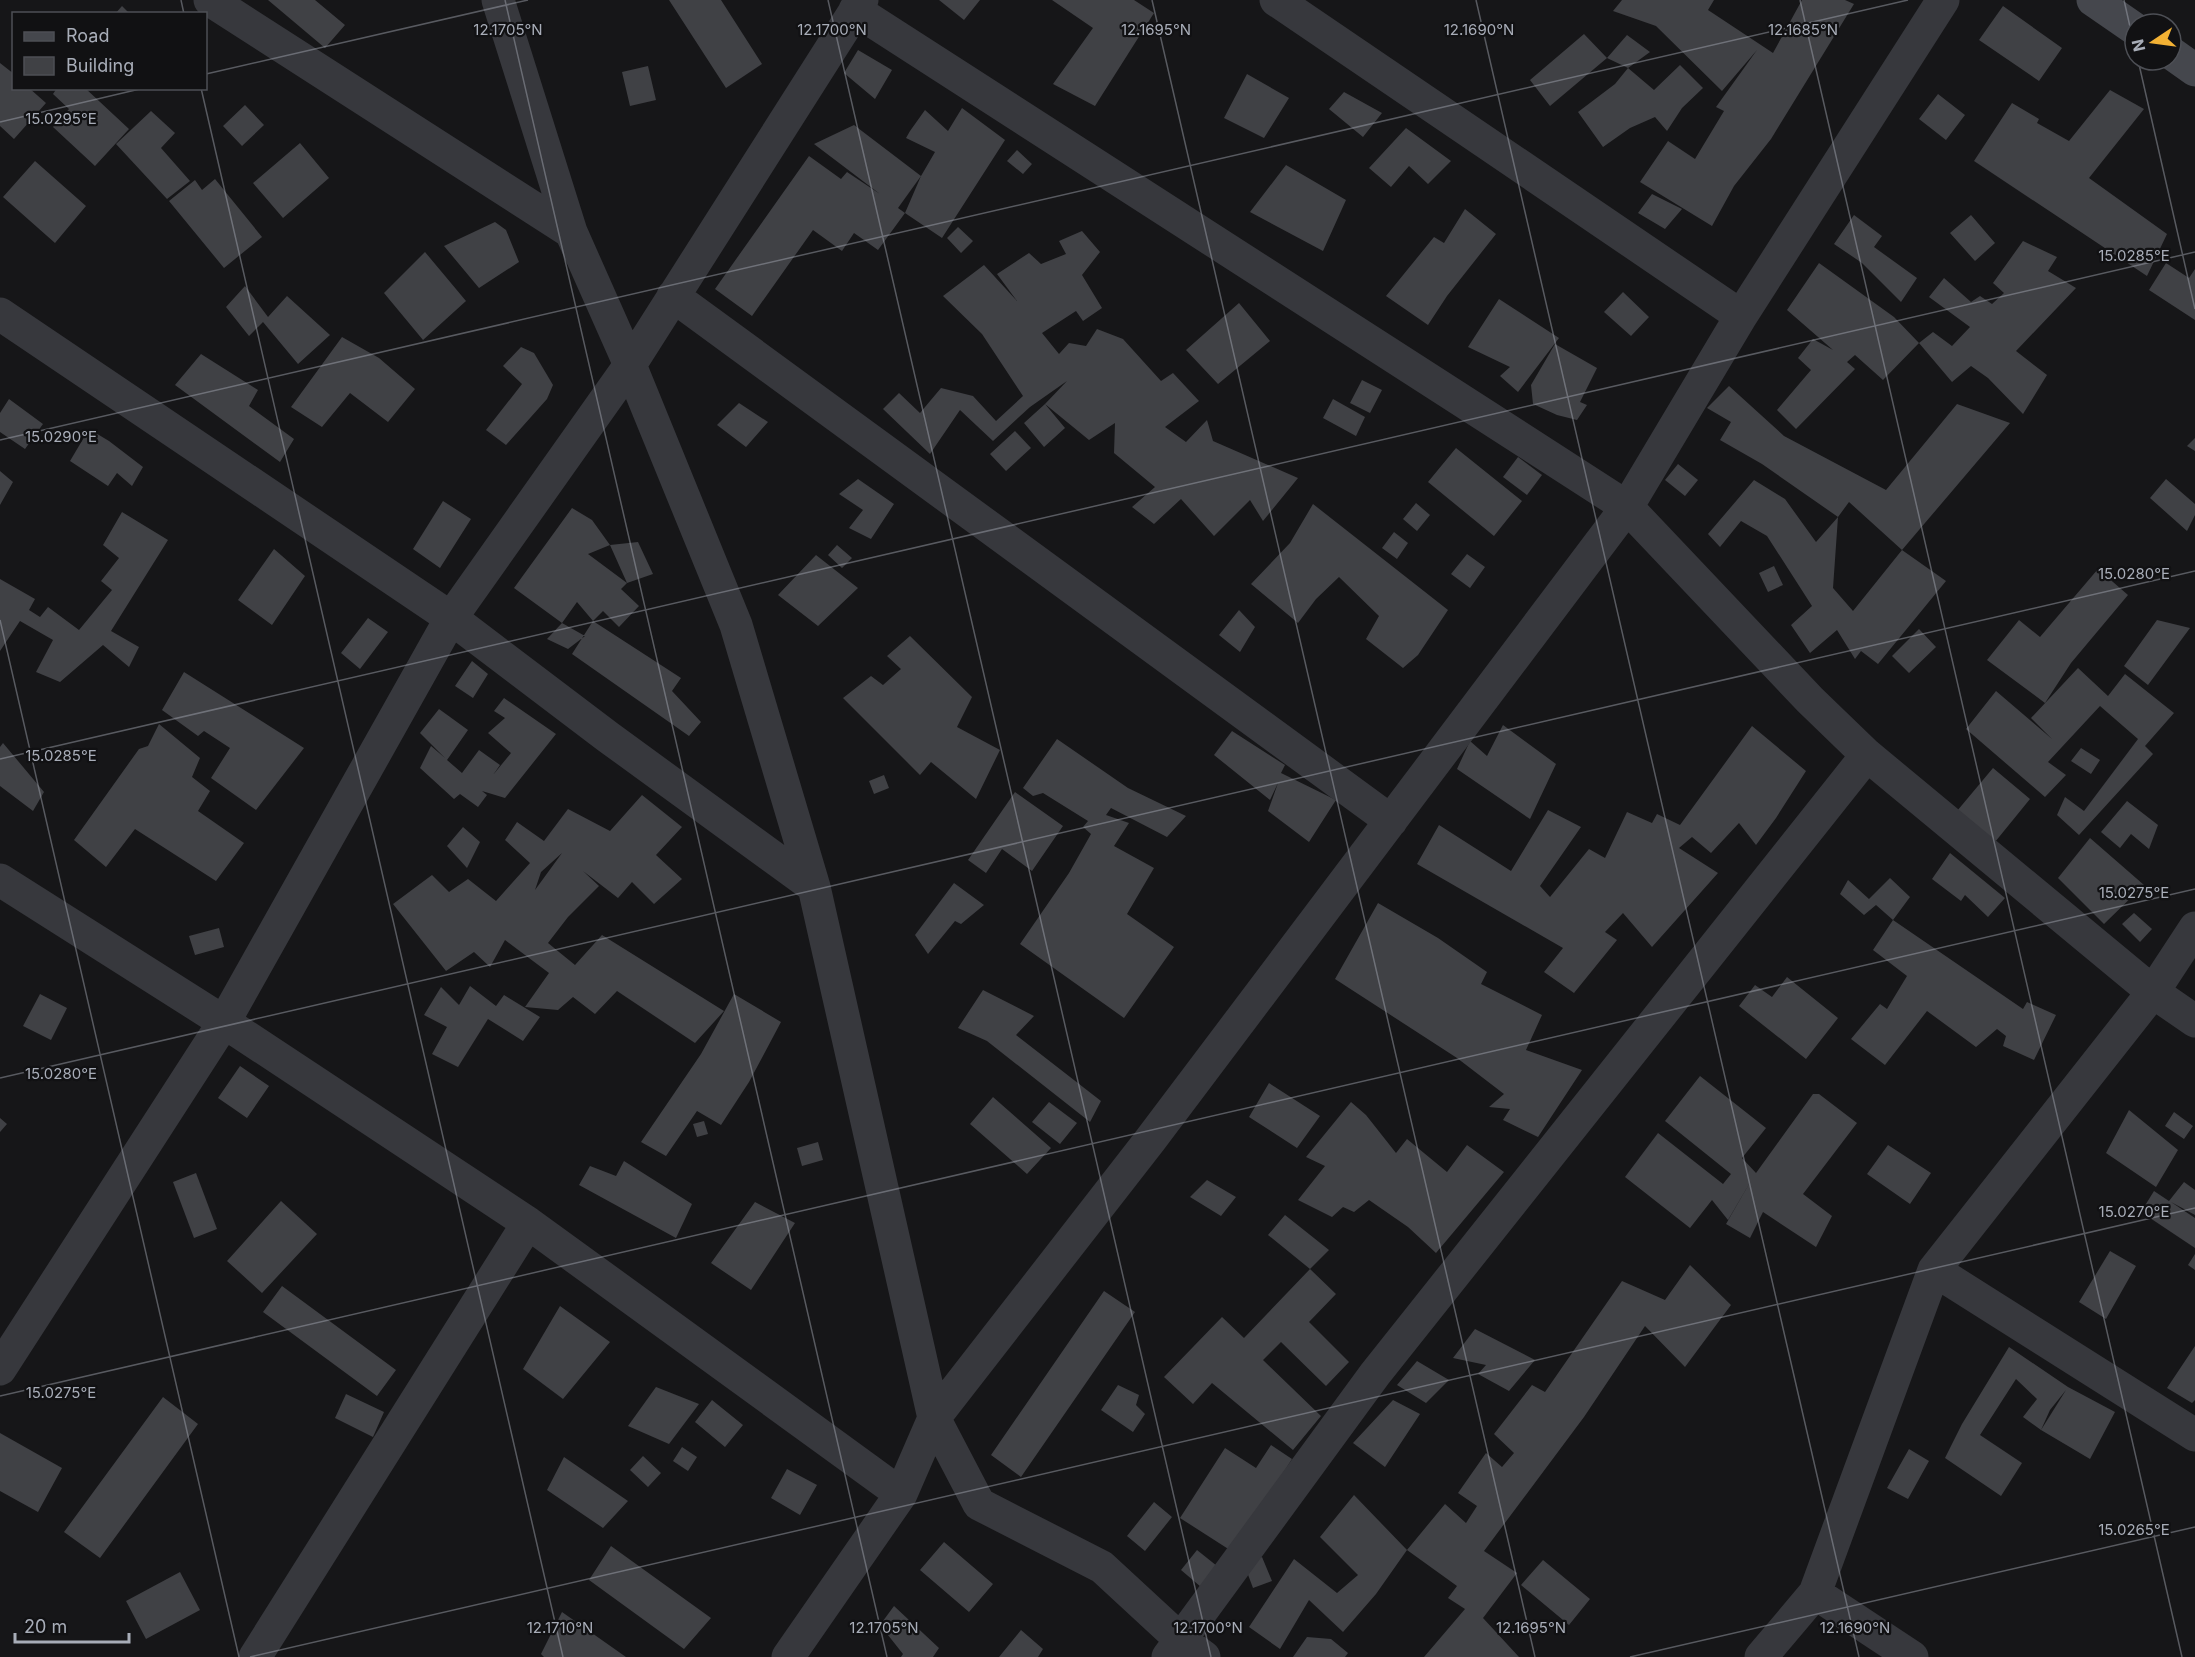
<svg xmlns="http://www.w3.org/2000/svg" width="2195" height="1657" viewBox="0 0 2195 1657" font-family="Inter,sans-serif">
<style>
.building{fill:#404145;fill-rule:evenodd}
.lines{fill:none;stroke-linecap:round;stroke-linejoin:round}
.street{stroke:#37383d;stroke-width:33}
.secondary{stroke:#45474d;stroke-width:33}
.ticks{fill:none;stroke:#a8adb8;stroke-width:1.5;stroke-opacity:0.45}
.ticks-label{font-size:15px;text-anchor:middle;fill:#a8adb8;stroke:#111113;stroke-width:4.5;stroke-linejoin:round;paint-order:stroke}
</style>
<rect width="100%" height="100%" fill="#161618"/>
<!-- building -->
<path class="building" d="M268,0H315L345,25L325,48Z
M669,0H721L762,64L726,88Z
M939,0H980L964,20Z
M1052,0H1134L1154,13L1095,106L1053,84L1093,28Z
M1622,0H1714L1708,10L1773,53L1802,0H1845L1854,4L1771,139L1734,186L1712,226L1640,182L1668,141L1695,159L1724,111L1716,107L1757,50L1722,91L1656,26L1613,11Z
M122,6L130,14H115Z
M2003,6L2062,48L2039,81L1979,40Z
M1584,34L1607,58L1550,106L1530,80Z
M1627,35L1650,52L1628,68L1607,58Z
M858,50L892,70L875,99L844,73Z
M0,63L14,74V88H29L46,103L14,139L0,126Z
M1680,65L1703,88L1682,108L1667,131L1655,117L1630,128L1603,147L1578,112L1615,84L1628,68L1654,90Z
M648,66L656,100L630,106L622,72Z
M1247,74L1289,98L1264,138L1224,118Z
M57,88H85L129,129L95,166L53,127L69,109L53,94Z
M2110,90L2144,109L2089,178L2167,234L2147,276L1974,161L2012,103L2039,119L2037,123L2069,141Z
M1344,92L1382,113L1363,137L1329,109Z
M1938,94L1965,115L1946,140L1919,119Z
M245,105L264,125L242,146L223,126Z
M962,108L1005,140L942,238L905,213L878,250L854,233L842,251L813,230L752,316L715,289L809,156L841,179L847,172L880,194L814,144L854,125L921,176L935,152L906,138L910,131L925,110L948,131ZM921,176L905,213L898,208Z
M151,111L175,133L161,148L190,181L167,199L116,144Z
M1406,128L1451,161L1428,184L1409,166L1391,187L1369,168Z
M300,143L329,178L283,218L253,183Z
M1017,150L1032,164L1023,174L1007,161Z
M35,161L86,206L55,243L3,197Z
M1286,165L1346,200L1323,251L1250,212Z
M215,179L262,237L224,268L169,201L195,180L202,190Z
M1652,194L1682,209L1665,229L1638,213Z
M1465,209L1496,234L1447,296L1428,325L1386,296L1434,237L1444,243Z
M1854,215L1882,236L1874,247L1917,278L1901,302L1862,263L1834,244Z
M1971,215L1995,243L1975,261L1950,233Z
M495,222L506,230L519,262L479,288L444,246Z
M958,227L973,241L961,253L947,238Z
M1082,231L1100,252L1082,275L1102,308L1083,321L1076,311L1042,333L1059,354L1069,343L1086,346L1097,329L1123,339L1161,381L1173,373L1199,401L1165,427L1186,442L1207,420L1213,441L1298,478L1263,521L1250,500L1214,536L1181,499L1154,524L1132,507L1155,487L1114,453L1115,423L1089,440L1045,404L1067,381L1030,407L993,441L960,410L930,454L883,409L899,393L920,413L941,388L973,396L996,421L1023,396L982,334L943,296L984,265L1017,301L997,274L1029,253L1041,264L1066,254L1059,241Z
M2023,241L2057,257L2048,271L2076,288L2016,351L2047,375L2023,414L1988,378L1971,366L1952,382L1919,343L1883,380L1855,355L1847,362L1855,369L1796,429L1777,410L1811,370L1798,358L1813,339L1833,350L1787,310L1819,263L1894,317L1919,343L1933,332L1952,346L1970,327L1929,297L1944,278L1971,302L1980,296L1992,304L2004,293L1993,283Z
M425,252L466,301L423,340L384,293Z
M2166,263L2189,278L2195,269V320L2149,290Z
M245,286L268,317L287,296L330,335L298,364L263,322L249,336L226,307Z
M1623,292L1649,317L1631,336L1604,312Z
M1499,299L1559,338L1518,392L1500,376L1510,367L1468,347Z
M1239,303L1270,341L1218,384L1186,350Z
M342,337L379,358L415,389L388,422L350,393L322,427L291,407Z
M1555,344L1597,368L1580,402L1587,405L1577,420L1557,415L1533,404L1531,385Z
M521,347L534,353L553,385L547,399L506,445L486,430L522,384L503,366Z
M201,354L258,390L249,406L294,439L280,462L175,385Z
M1362,380L1382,390L1370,413L1350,403Z
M1729,386L1784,436L1886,490L1957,404L2010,423L1902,550L1849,502L1838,517L1762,464L1720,440L1731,422L1707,408Z
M9,399L43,424L25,449L0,432V413Z
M1333,399L1365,417L1356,436L1323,418Z
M739,403L768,422L746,447L717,425Z
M1045,404L1065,428L1044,447L1024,423Z
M89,429L109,441L143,467L132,486L117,473L108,486L70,461Z
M1015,431L1031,448L1006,471L990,454Z
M2195,438V451L2187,446Z
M1456,448L1522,501L1494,536L1428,482Z
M1518,457L1542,475L1527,495L1503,477Z
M1678,464L1698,480L1685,496L1665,480Z
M0,471L13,482L0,505Z
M858,479L894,504L871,539L849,528L863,510L839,494Z
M2166,479L2195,504V515L2187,531L2150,498Z
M1754,480L1785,499L1816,542L1838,517L1833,588L1853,611L1902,550L1946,581L1878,664L1861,651L1855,659L1837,630L1810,653L1791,625L1812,606L1767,536L1741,521L1720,547L1708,534Z
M443,501L471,519L440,568L413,549Z
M1416,503L1430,515L1417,531L1403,519Z
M1313,504L1448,610L1418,655L1403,668L1366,639L1379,616L1339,577L1316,599L1298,623L1251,584L1290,543Z
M572,508L592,520L610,545L638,542L653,574L627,583L621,589L639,606L619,627L603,611L593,621L577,602L562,623L585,636L568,649L547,639L562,623L514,588ZM610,545L627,583L588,554Z
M122,512L168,540L111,631L139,647L129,667L103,645L60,682L36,672L53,640L20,621L0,651V579L35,599L29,610L40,617L48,607L79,630L112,590L101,581L119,558L103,545Z
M1394,532L1408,543L1397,559L1382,548Z
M837,545L852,558L842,568L828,555Z
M274,549L305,576L272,625L238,600Z
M1467,554L1485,567L1470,588L1451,574Z
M816,555L858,588L818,626L778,595Z
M1774,566L1783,585L1768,592L1759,573Z
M2098,569L2128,595L2071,663L2045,703L1987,660L2019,620L2040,637Z
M1239,610L1255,627L1240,652L1219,635Z
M368,618L388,632L360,669L341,653Z
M2157,620L2190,628L2148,685L2124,666Z
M593,621L681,678L672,691L701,722L689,736L572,654Z
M1919,629L1936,647L1909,673L1892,656Z
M910,636L972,697L957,727L1000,750L976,799L931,762L920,775L843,698L871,676L883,685L901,669L887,656Z
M472,661L488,674L473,698L455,686Z
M2078,668L2108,696L2125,674L2174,713L2145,746L2153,754L2079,835L2057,815L2065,797L2084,811L2138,739L2100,706L2048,762L2066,775L2045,797L1966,729L1996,691L2052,739L2031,718Z
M184,672L304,748L256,810L211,778L230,748L204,731L198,736L162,710Z
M504,698L556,734L505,798L482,791L487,795L478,807L460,794L454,799L420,768L431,746L445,758L420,733L439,709L468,730L447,760L462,773L479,750L500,765L493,775L511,753L488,733L505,718L494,711Z
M159,724L200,758L192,777L210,791L198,811L244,843L216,881L135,829L106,867L74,840L139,749L148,746Z
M1503,725L1556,764L1530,819L1457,769L1470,741L1487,756Z
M1752,726L1806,771L1776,818L1756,845L1739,823L1711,853L1692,837L1679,848L1718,873L1652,947L1623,913L1605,932L1617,940L1574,993L1544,972L1563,948L1417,864L1439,825L1511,871L1548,810L1581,827L1540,886L1550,897L1589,849L1605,858L1627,812L1652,823L1657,814L1680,825Z
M1232,731L1285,765L1281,773L1336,800L1309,842L1268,811L1278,783L1270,800L1214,755Z
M1057,739L1128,788L1186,816L1167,837L1111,808L1106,815L1129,823L1114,846L1154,868L1127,914L1174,947L1124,1018L1020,944L1069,873L1091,834L1083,827L1088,821L1043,793L1033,796L1023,788Z
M3,743L44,792L33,811L0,786V747Z
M2081,748L2100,760L2091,774L2071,761Z
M1993,768L2030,799L1995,842L1957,811Z
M884,775L889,788L874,794L869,781Z
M1015,792L1063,826L1032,871L1002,849L986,873L968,860Z
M642,795L682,827L656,855L682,879L654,904L632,882L618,898L583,871L599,886L568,917L548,943L575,965L602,935L724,1011L695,1043L617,991L595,1014L573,997L558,1010L525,1007L549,973L505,940L490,967L474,952L446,971L393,904L432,875L449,892L468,879L496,901L530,863L505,840L517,822L544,841L568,809L610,831ZM562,853L535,890L541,872Z
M2127,801L2158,825L2149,849L2131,834L2120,848L2101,832Z
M463,827L480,842L467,868L447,846Z
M2090,838L2144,885L2104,924L2058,878Z
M1950,853L2005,898L1988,917L1965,895L1961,901L1932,879Z
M1890,878L1910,897L1893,920L1876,905L1864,915L1840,894L1848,880L1869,899Z
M954,883L984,905L961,924L955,921L928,954L915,935Z
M1378,903L1438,938L1487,972L1481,984L1542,1015L1526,1050L1582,1070L1538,1137L1503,1120L1510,1109L1489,1107L1504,1094L1457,1058L1335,979Z
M2134,913L2152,929L2140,942L2122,924Z
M1893,920L2023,1009L2027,1002L2056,1015L2034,1060L2003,1046L2006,1036L1997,1029L1976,1047L1927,1011L1885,1065L1851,1039L1880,1004L1887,1009L1907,976L1873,950Z
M219,928L224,947L195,955L189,936Z
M1787,977L1838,1018L1806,1059L1739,1006L1755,985L1772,997Z
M470,986L496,1006L504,995L540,1017L523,1041L488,1019L458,1067L432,1054L447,1027L424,1015L441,987L459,1005Z
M983,990L1034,1016L1016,1035L1101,1101L1090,1122L987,1041L958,1028Z
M40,994L67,1008L51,1040L23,1026Z
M734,994L781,1022L749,1082L721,1125L697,1111L666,1156L641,1142L701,1054Z
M240,1066L269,1086L247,1118L218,1098Z
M1700,1076L1766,1128L1742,1158L1756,1173L1813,1094H1819L1857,1123L1803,1194L1832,1216L1816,1247L1763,1212L1750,1238L1726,1224L1752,1179L1728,1220L1712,1200L1690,1228L1625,1177L1658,1133L1723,1184L1731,1174L1665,1121Z
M1269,1083L1320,1116L1297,1148L1249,1117Z
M993,1097L1051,1148L1027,1174L970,1124Z
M1049,1102L1077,1123L1060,1144L1032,1122Z
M1351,1102L1366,1115L1396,1153L1407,1139L1447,1172L1467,1145L1504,1172L1436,1253L1408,1227L1369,1200L1354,1212L1343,1207L1332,1217L1298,1200L1325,1166L1306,1157Z
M2129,1110L2178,1150L2156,1187L2106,1153Z
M2174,1112L2193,1126L2184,1139L2165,1126Z
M0,1118L7,1124L0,1132Z
M704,1121L708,1134L697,1137L693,1124Z
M818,1142L823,1160L802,1166L797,1148Z
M1888,1145L1931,1173L1910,1204L1867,1174Z
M624,1161L692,1204L676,1238L579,1185L590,1166L616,1176Z
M196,1173L217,1229L194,1238L173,1182Z
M1207,1180L1236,1197L1221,1216L1190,1197Z
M2184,1182L2195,1190V1215L2171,1202L2195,1218V1248L2141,1212L2154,1191L2169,1201Z
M281,1201L317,1234L262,1293L227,1261Z
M755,1202L795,1223L751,1290L711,1263Z
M1285,1215L1329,1250L1310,1269L1268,1235Z
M2110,1251L2136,1266L2106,1319L2079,1302Z
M2195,1254V1270L2188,1265Z
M1690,1265L1731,1305L1685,1367L1645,1326L1584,1417L1484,1551L1517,1573L1483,1618L1519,1657H1424L1465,1609L1448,1598L1457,1586L1407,1550L1445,1504L1466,1523L1477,1506L1458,1493L1486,1453L1502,1467L1514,1453L1494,1434L1532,1385L1545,1392L1622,1281L1665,1300Z
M1310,1269L1336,1294L1309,1322L1349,1362L1326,1386L1281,1342L1263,1360L1321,1416L1293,1450L1212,1383L1193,1404L1164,1377L1222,1317L1244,1338Z
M282,1286L396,1370L377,1396L263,1312Z
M1104,1291L1135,1312L1021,1477L991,1455Z
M560,1306L610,1342L563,1399L523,1369Z
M1475,1329L1535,1360L1509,1391L1478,1374L1486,1365L1453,1358Z
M2195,1346V1400L2192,1403L2167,1388Z
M2009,1347L2068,1387L2115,1412L2090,1459L2041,1430L2066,1390L2050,1410L2041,1430L2023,1417L2037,1399L2016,1379L1980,1435L2022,1463L2001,1496L1945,1458L1962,1424Z
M1417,1361L1449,1380L1426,1403L1397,1385Z
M1118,1385L1139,1395L1136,1405L1145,1414L1133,1432L1101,1410Z
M656,1387L699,1404L669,1444L628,1426Z
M346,1394L384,1412L373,1437L335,1418Z
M163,1397L198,1424L100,1558L64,1532Z
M712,1400L743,1425L725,1447L695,1422Z
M1393,1400L1420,1414L1385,1467L1353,1443Z
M0,1433L62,1468L38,1512L0,1491Z
M1271,1445L1292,1459L1233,1552L1180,1518L1225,1448L1256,1468Z
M682,1447L697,1457L688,1471L673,1461Z
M1909,1449L1929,1461L1908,1499L1887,1488Z
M643,1456L661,1473L648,1487L630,1470Z
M564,1457L628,1501L603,1528L547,1490Z
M787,1469L817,1485L800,1515L771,1498Z
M1354,1495L1407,1550L1376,1594L1343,1632L1309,1600L1280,1649L1249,1627L1294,1559L1337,1593L1358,1575L1320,1537Z
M1154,1502L1172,1517L1145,1551L1127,1536Z
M944,1542L993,1584L969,1612L920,1570Z
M611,1546L711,1618L684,1649L589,1580Z
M1197,1550L1217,1566L1201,1587L1181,1570Z
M1262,1557L1272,1581L1253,1588L1244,1564Z
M1543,1560L1590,1599L1569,1625L1521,1585Z
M180,1572L200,1610L146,1639L126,1601Z
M894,1606L939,1648L933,1657H901L903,1654L880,1625Z
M562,1612L626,1657H544L541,1654Z
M1021,1630L1043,1649L1038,1657H999Z
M1307,1637L1331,1639L1348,1653L1345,1657H1293Z"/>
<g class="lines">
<!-- street -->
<path class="street" d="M210,0L571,232
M498,0L571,232L630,365L736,625L814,887L934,1418L979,1504L1102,1567L1181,1640L1204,1657
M1276,0L1741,316
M855,10L1627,507L1810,700L1867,755L2153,992L2195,1021
M673,296L1391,821
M0,314L451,618L608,737L814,887
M0,880L224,1022L528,1223L901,1494
M1934,1270L2195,1435
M0,1369L224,1022L451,618L630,365L862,0
M1815,1593L1912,1657
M255,1657L528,1223
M788,1657L901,1494L934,1418L1151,1139L1627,507L1741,316L1943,0
M1168,1657L1375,1374L1867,755
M1761,1657L1815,1593L1934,1270L2153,992L2195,928"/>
<!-- secondary -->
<path class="secondary" d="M2093,0L2135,29
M2171,53L2195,70"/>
</g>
<!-- ticks -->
<path class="ticks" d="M181,0L184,14M505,0L887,1657M828,0L1211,1657M1152,0L1535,1657M1476,0L1859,1657M1800,0L2182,1657M2124,0L2135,49M2138,60L2195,309M206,74L528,0M201,88L563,1657M0,122L144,88M0,440L1908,0M0,620L239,1657M0,759L2195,252M0,1078L2195,571M0,1396L2195,889M250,1657L2195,1208M1630,1657L2195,1527"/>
<g class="ticks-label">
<text x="508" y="35">12.1705°N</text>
<text x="832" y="35">12.1700°N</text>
<text x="1156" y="35">12.1695°N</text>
<text x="1479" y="35">12.1690°N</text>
<text x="1803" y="35">12.1685°N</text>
<text x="61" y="124">15.0295°E</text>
<text x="2134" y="261">15.0285°E</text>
<text x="61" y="442">15.0290°E</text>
<text x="2134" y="579">15.0280°E</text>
<text x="61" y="761">15.0285°E</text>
<text x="2134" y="898">15.0275°E</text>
<text x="61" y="1079">15.0280°E</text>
<text x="2134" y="1217">15.0270°E</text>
<text x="61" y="1398">15.0275°E</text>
<text x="2134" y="1535">15.0265°E</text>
<text x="560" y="1633">12.1710°N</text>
<text x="884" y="1633">12.1705°N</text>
<text x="1208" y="1633">12.1700°N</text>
<text x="1531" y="1633">12.1695°N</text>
<text x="1855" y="1633">12.1690°N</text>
</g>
<!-- legend -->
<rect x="12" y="12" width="195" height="78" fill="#111113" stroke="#4d4f55" stroke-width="1.5"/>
<rect x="24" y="32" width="30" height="9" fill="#45474d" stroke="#4d4f55" stroke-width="1.5"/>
<text x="66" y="42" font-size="18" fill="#a8adb8">Road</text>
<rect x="24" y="57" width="30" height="18" fill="#404145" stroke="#4d4f55" stroke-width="1.5"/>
<text x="66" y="72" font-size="18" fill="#a8adb8">Building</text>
<!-- north arrow -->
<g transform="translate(2153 42) rotate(257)"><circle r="28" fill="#111113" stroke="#4d4f55" stroke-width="1.5"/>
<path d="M0-4.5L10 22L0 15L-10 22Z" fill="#f2b134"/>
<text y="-9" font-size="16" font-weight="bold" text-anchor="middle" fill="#a8adb8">N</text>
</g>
<!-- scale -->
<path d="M15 1633v9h114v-9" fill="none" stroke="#a8adb8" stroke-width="3"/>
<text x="24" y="1633" font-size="18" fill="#a8adb8" stroke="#111113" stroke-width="4.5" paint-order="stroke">20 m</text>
</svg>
